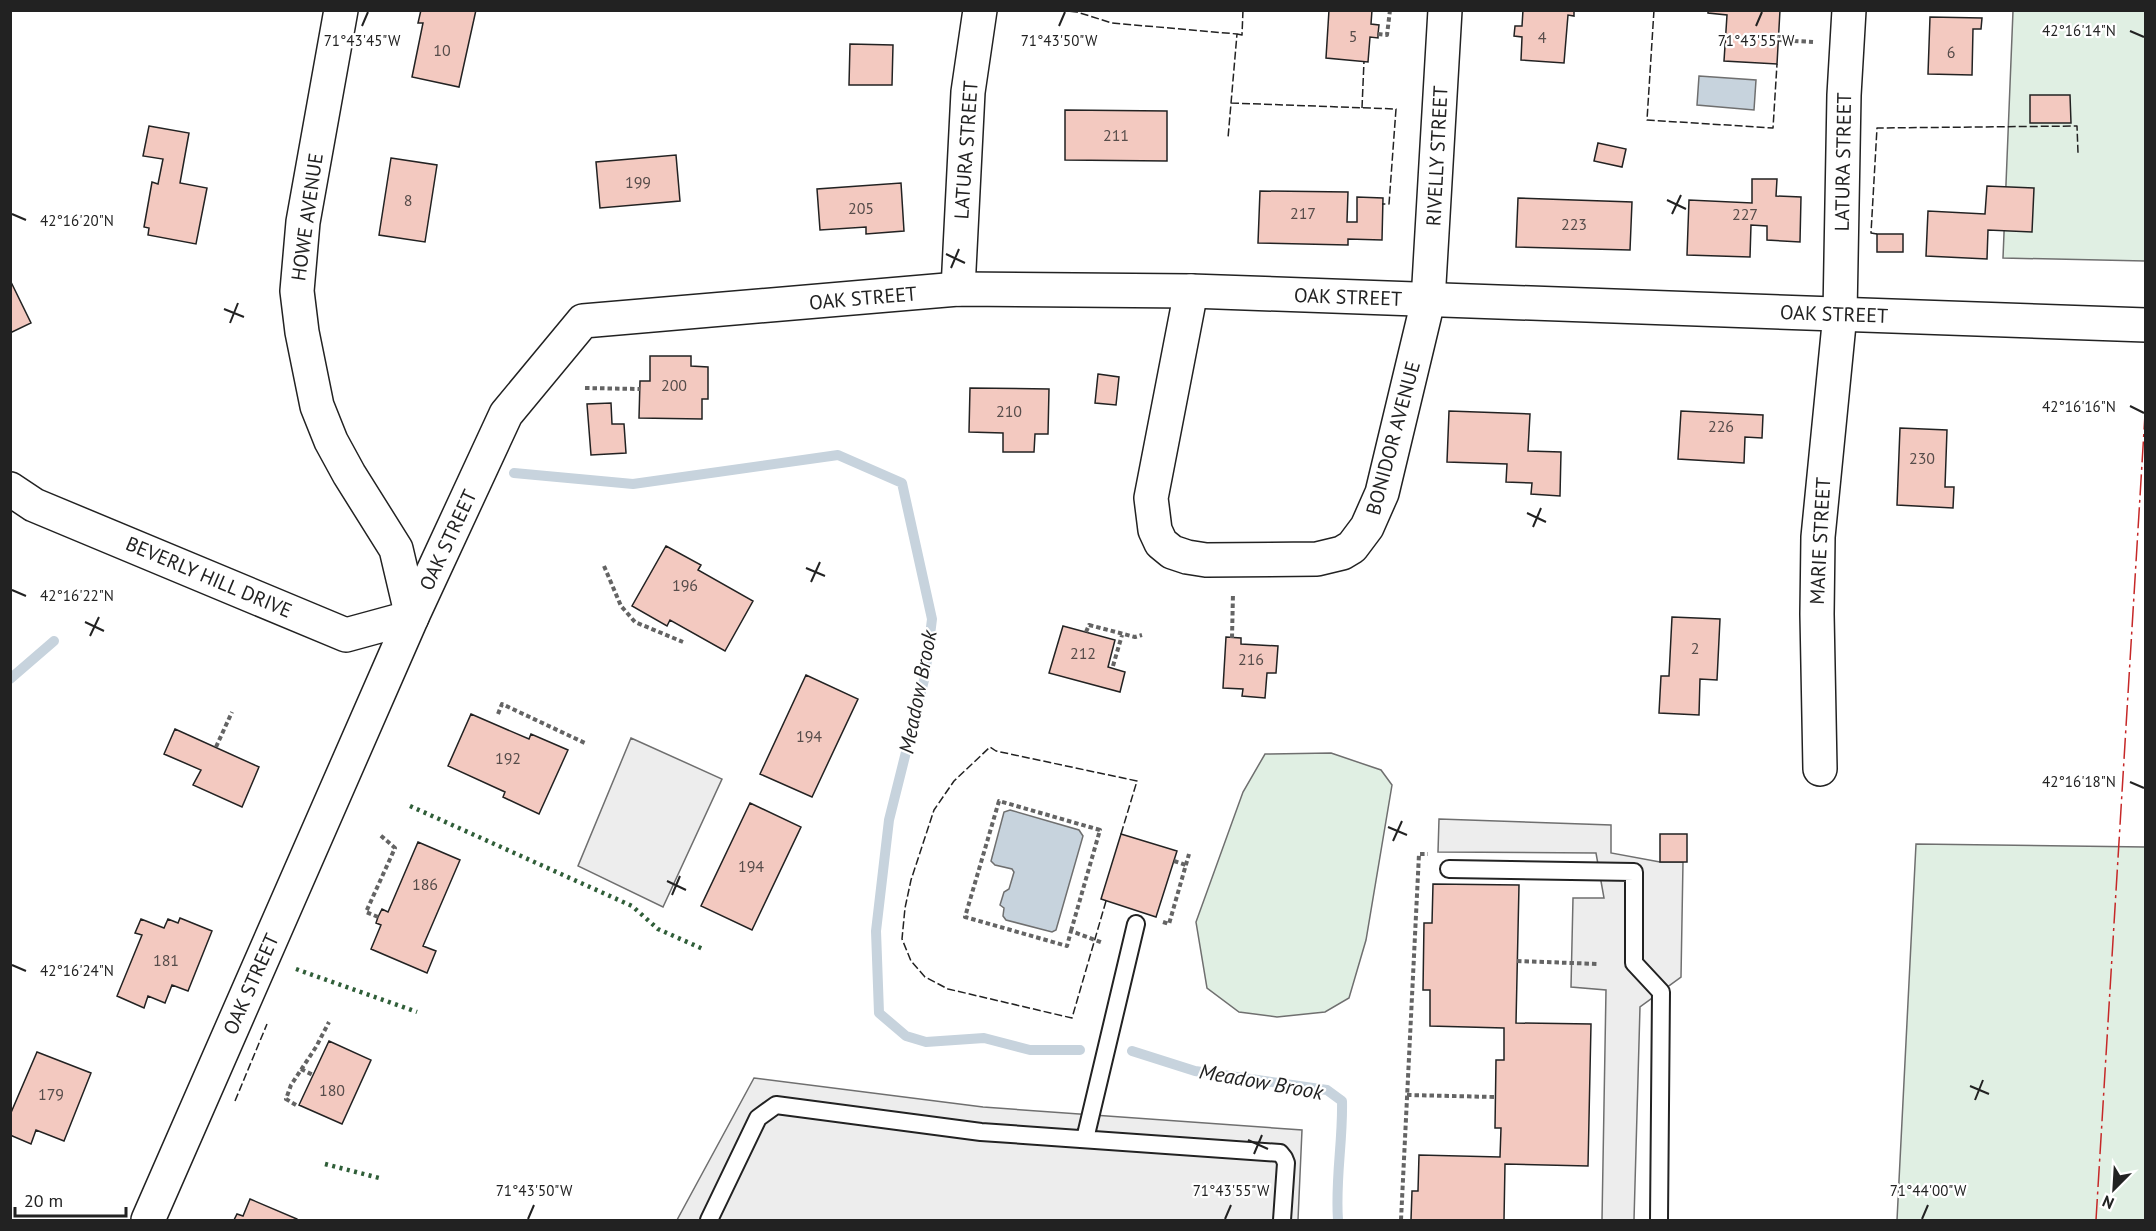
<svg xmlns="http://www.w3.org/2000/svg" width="2156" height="1231" viewBox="0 0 2156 1231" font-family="'PT Sans',sans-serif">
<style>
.green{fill:#e0efe3;stroke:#6f6f6f;stroke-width:1.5}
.parking{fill:#ededed;stroke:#6f6f6f;stroke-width:1.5}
.water{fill:#c7d3dd;stroke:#6f6f6f;stroke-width:1.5}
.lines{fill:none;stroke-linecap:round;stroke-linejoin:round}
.stream{stroke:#c7d3dd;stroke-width:10}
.building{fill:#f3c9c0;stroke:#222;stroke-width:1.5}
.service-casing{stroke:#222;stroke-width:20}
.minor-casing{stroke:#222;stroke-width:36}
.tertiary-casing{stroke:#222;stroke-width:36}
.path{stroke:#646464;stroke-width:4;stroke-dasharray:4.5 3;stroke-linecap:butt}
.service{stroke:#fff;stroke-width:16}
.minor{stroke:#fff;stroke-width:33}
.tertiary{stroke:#fff;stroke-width:33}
.hedge{stroke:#2f5e38;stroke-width:4.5;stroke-dasharray:3 4.5;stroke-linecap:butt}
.fence{stroke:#222;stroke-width:1.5;stroke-dasharray:8 3;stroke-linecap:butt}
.power{stroke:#c62828;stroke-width:1.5;stroke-dasharray:21 4.5 3 4.5;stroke-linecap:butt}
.ticks{fill:none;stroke:#222;stroke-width:2}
.labels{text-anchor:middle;stroke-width:4.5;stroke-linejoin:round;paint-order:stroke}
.number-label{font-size:16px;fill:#564c4a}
.street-label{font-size:20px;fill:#222;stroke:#fff}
.water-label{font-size:21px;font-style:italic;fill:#222;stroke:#fff}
.ticks-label{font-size:15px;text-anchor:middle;fill:#222;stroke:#fff;stroke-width:4.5;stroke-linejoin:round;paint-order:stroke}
</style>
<rect width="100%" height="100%" fill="#fff"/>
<!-- green -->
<path class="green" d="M2013,11H2145V261L2003,258Z
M1331,753L1381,770L1392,785L1366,940L1349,998L1325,1012L1277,1017L1239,1012L1207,988L1196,922L1243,792L1265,754Z
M1916,844L2145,847V1220H1897Z"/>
<!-- parking -->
<path class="parking" d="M631,738L722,779L663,907L578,866Z
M1439,819L1611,825V853L1660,862H1683L1681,977L1640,1007L1634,1220H1602L1606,990L1571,987L1573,898H1604L1596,853L1438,852Z
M754,1078L983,1107L1302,1130L1298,1220H677Z"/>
<!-- water -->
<path class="water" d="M1699,76L1756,80L1754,110L1697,105Z
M1010,810L1079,830L1083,836L1056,930L1052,932L1006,920L1003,916L1004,908L1000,905L1004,892L1009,889L1014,872L1012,869L995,865L991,861L1004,812Z"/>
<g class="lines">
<!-- stream -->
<path class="stream" d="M514,473L633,484L838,455L902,483L932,619L925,676L889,820L876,931L879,1013L906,1036L926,1042L984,1038L1030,1050H1080
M10,679L54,641
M1132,1051L1195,1071L1327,1090L1342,1101C1343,1141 1335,1180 1338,1220"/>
</g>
<!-- building -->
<path class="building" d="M421,10H476L459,87L412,77L423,23H418Z
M1329,10H1372L1371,24L1379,25L1378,34V38L1370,37L1368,62L1326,58Z
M1523,10H1574V16L1568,15L1564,63L1521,60L1522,37L1514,36L1515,26H1522Z
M1708,10H1780L1777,64L1724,61L1727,15L1708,13Z
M1930,17L1982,18L1981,29H1973L1972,75L1928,74Z
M850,44L893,45L892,85H849Z
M2030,95H2070L2071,123H2030Z
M1065,110L1167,111V161L1065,160Z
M149,126L189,133L180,183L207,188L196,244L148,235L149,228L144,227L152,182L158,184L163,159L143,156Z
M1598,143L1626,149L1622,167L1594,161Z
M676,155L680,201L600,208L596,162Z
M391,158L437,165L425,242L379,235Z
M1752,179H1777L1776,196L1801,197L1800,242L1767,240V226L1751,225L1750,257L1687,255L1689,200L1752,203Z
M901,183L904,231L866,234V227L820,230L817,189Z
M1987,186L2034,188L2032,232L1988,230L1987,259L1926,256L1928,211L1985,214Z
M1260,191L1348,192L1347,222H1357V197L1383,198L1382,240L1348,239V245L1258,243Z
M1518,198L1632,202L1630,250L1516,247Z
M1877,234H1903V252H1877Z
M10,280L31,323L10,333Z
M650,356H691V366L708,367V399H702V419L639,418L640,381H650Z
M1098,374L1119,377L1116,405L1095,403Z
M970,388L1049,389L1048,434H1035L1034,452H1003V433L969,432Z
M611,403L612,424H624L626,453L591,455L587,404Z
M1449,411L1530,414L1528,451L1561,452L1560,496L1531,494L1532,483L1506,482L1507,464L1447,462Z
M1681,411L1763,415L1762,438L1745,437L1744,463L1678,459Z
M1900,428L1947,430L1945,487H1954L1953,508L1897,505Z
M666,546L701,565L698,570L753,601L725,651L670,620L667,626L632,606Z
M1672,617L1720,619L1717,680L1700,679L1699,715L1659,713L1661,676H1669Z
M1063,626L1115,640L1108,667L1125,672L1120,692L1049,673Z
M1226,637L1241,638V644L1278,646L1276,673H1267L1265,698L1242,696L1243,689L1223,688Z
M806,675L858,699L812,797L760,774Z
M471,714L529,739L531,734L568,750L539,814L503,797L505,792L448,766Z
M175,729L259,767L242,807L193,785L201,770L164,754Z
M750,803L801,827L752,930L701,906Z
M1121,834L1177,851L1156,917L1101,899Z
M1660,834H1687V862H1660Z
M418,842L460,860L423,946L436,951L427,973L371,949L381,925L376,923L378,917L382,909L388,912Z
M1433,884L1519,885L1516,1023L1591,1024L1588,1166L1505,1164L1504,1220H1411L1412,1191H1418L1419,1155L1500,1157L1501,1128H1495L1496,1060H1504V1028L1430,1026V990H1423L1424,923H1432Z
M180,918L212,931L188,991L172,985L165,1003L148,996L144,1008L117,996L142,935L135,933L141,919L164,928L168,919L178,923Z
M329,1041L371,1060L342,1124L299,1105Z
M37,1052L91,1073L64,1141L36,1130L31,1144L10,1135V1115Z
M250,1199L297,1219V1220H234L237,1214L243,1216Z"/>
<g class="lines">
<defs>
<path id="service" d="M1449,869L1634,872V963L1661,992L1659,1220
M1085,1139L1136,924
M709,1220L758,1118L776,1105L981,1132L1280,1153L1284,1158L1286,1163L1282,1220"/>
<path id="minor" d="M958,289L968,92L980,10
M1191,291L1151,498L1155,530L1161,543L1172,552L1187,557L1206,560L1317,559L1342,553L1352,547L1367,527L1382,493L1428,301L1445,10
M10,489L34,505L346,635L412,617L396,549L349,474L331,441L317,406L302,332L297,291L303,222L341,10
M1820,769L1817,614L1818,537L1840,314L1844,95L1849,10"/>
<path id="tertiary" d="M148,1220L412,617L506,414L583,321L958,289L1191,291L2146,325"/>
</defs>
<!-- service casing -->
<use href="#service" class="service-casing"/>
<!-- minor casing -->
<use href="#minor" class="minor-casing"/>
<!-- tertiary casing -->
<use href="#tertiary" class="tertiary-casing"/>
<!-- path -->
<path class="path" d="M1378,34L1387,35L1390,10
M1779,40L1813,42
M585,388L640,389
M604,566L621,606L635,622L683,642
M1086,632L1089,625L1135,637L1142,635
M1232,638L1233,593
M1113,666L1122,635
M498,714L502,704L587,744
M216,747L232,712
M1174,861L1186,865
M378,917L366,912L395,848L379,834
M1163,922L1169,924L1189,854
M1071,931L1100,830L999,801L965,917L1067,946L1071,931L1103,943
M1517,961L1599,964
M301,1069L313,1075
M1407,1095L1495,1097
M296,1105L286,1099L291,1085L316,1047L329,1022
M1401,1220L1419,854H1428"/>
<!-- service -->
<use href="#service" class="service"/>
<!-- minor -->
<use href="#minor" class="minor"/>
<!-- tertiary -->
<use href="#tertiary" class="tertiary"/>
<!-- hedge -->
<path class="hedge" d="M410,806L632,906L658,929L703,949
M296,969L417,1012
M325,1164L383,1179"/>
<!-- fence -->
<path class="fence" d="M1059,10L1077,12L1112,23L1237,34L1228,138
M1654,10L1647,120L1773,128L1777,64
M1237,34L1242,35L1243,10
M1231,103L1396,109L1389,204H1382
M1362,108L1364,61
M1877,234L1871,233L1877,128L2077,126L2078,153
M1106,901L1072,1018L948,989L925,977L911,961L902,939L905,908L911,880L934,810L954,781L990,747L996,751L1137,781L1121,834
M235,1101L267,1024"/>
<!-- power -->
<path class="power" d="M2096,1220L2146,398"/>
</g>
<!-- ticks -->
<path class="ticks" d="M362,26L368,12M1059,26L1065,12M1756,26L1762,12M2130,31L2144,37M1667,200L1686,209M12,214L26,220M1672,214L1681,195M946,254L965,263M951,268L959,249M224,309L244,317M230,323L238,303M2130,406L2144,413M1527,513L1546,522M1533,527L1541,508M806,568L825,576M811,582L820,562M12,590L26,596M85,622L104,631M90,636L99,617M2130,782L2144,788M1388,827L1407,835M1393,841L1402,821M667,881L686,890M672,895L680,876M12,965L26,971M1970,1086L1989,1094M1975,1100L1983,1080M1248,1140L1268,1149M1254,1154L1262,1135M528,1219L534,1205M1225,1219L1231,1205M1922,1219L1928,1205"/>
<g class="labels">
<!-- number labels -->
<g class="number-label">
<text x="1353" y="42">5</text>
<text x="1542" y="43">4</text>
<text x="442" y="56">10</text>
<text x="1951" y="58">6</text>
<text x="1116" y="141">211</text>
<text x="638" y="188">199</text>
<text x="408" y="206">8</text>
<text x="861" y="214">205</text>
<text x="1303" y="219">217</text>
<text x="1745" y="220">227</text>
<text x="1574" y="230">223</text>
<text x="674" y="391">200</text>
<text x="1009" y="417">210</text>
<text x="1721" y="432">226</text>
<text x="1922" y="464">230</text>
<text x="685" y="591">196</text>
<text x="1695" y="654">2</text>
<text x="1083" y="659">212</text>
<text x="1251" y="665">216</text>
<text x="809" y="742">194</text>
<text x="508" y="764">192</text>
<text x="751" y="872">194</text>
<text x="425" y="890">186</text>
<text x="166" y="966">181</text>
<text x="332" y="1096">180</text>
<text x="51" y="1100">179</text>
</g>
<!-- street labels -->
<g class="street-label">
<text transform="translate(966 150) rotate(-86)" y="7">LATURA STREET</text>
<text transform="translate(1437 156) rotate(-87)" y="7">RIVELLY STREET</text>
<text transform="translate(1843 162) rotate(-89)" y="7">LATURA STREET</text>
<text transform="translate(307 217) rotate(-82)" y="7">HOWE AVENUE</text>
<text transform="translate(1348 297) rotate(2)" y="7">OAK STREET</text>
<text transform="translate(863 298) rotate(-5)" y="7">OAK STREET</text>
<text transform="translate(1834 314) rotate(2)" y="7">OAK STREET</text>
<text transform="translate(1393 438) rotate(-75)" y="7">BONIDOR AVENUE</text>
<text transform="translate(448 540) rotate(-65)" y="7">OAK STREET</text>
<text transform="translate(1820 541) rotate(-87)" y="7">MARIE STREET</text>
<text transform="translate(209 577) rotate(23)" y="7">BEVERLY HILL DRIVE</text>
<text transform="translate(251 984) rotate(-66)" y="7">OAK STREET</text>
</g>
<!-- water labels -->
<g class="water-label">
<text transform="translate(918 692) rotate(-79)" y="7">Meadow Brook</text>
<text transform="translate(1261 1082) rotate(10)" y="7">Meadow Brook</text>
</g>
</g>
<g class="ticks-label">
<text x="2079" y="36">42°16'14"N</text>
<text x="362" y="46">71°43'45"W</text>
<text x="1059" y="46">71°43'50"W</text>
<text x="1756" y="46">71°43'55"W</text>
<text x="77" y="226">42°16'20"N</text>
<text x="2079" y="412">42°16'16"N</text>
<text x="77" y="601">42°16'22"N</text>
<text x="2079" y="787">42°16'18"N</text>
<text x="77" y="976">42°16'24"N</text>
<text x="534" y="1196">71°43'50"W</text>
<text x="1231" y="1196">71°43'55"W</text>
<text x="1928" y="1196">71°44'00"W</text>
</g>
<!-- border -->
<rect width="2156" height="1231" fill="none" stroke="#222222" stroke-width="24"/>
<!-- north arrow -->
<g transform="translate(2114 1189) rotate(204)" stroke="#ffffff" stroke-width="4.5" paint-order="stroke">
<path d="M0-4.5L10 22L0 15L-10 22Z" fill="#222222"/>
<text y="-9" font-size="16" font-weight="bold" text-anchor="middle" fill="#222222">N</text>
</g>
<!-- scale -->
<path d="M15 1207v9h111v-9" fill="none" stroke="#222222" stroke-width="3"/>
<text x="24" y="1207" font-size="18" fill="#222222" stroke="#ffffff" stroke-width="4.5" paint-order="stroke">20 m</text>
</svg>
